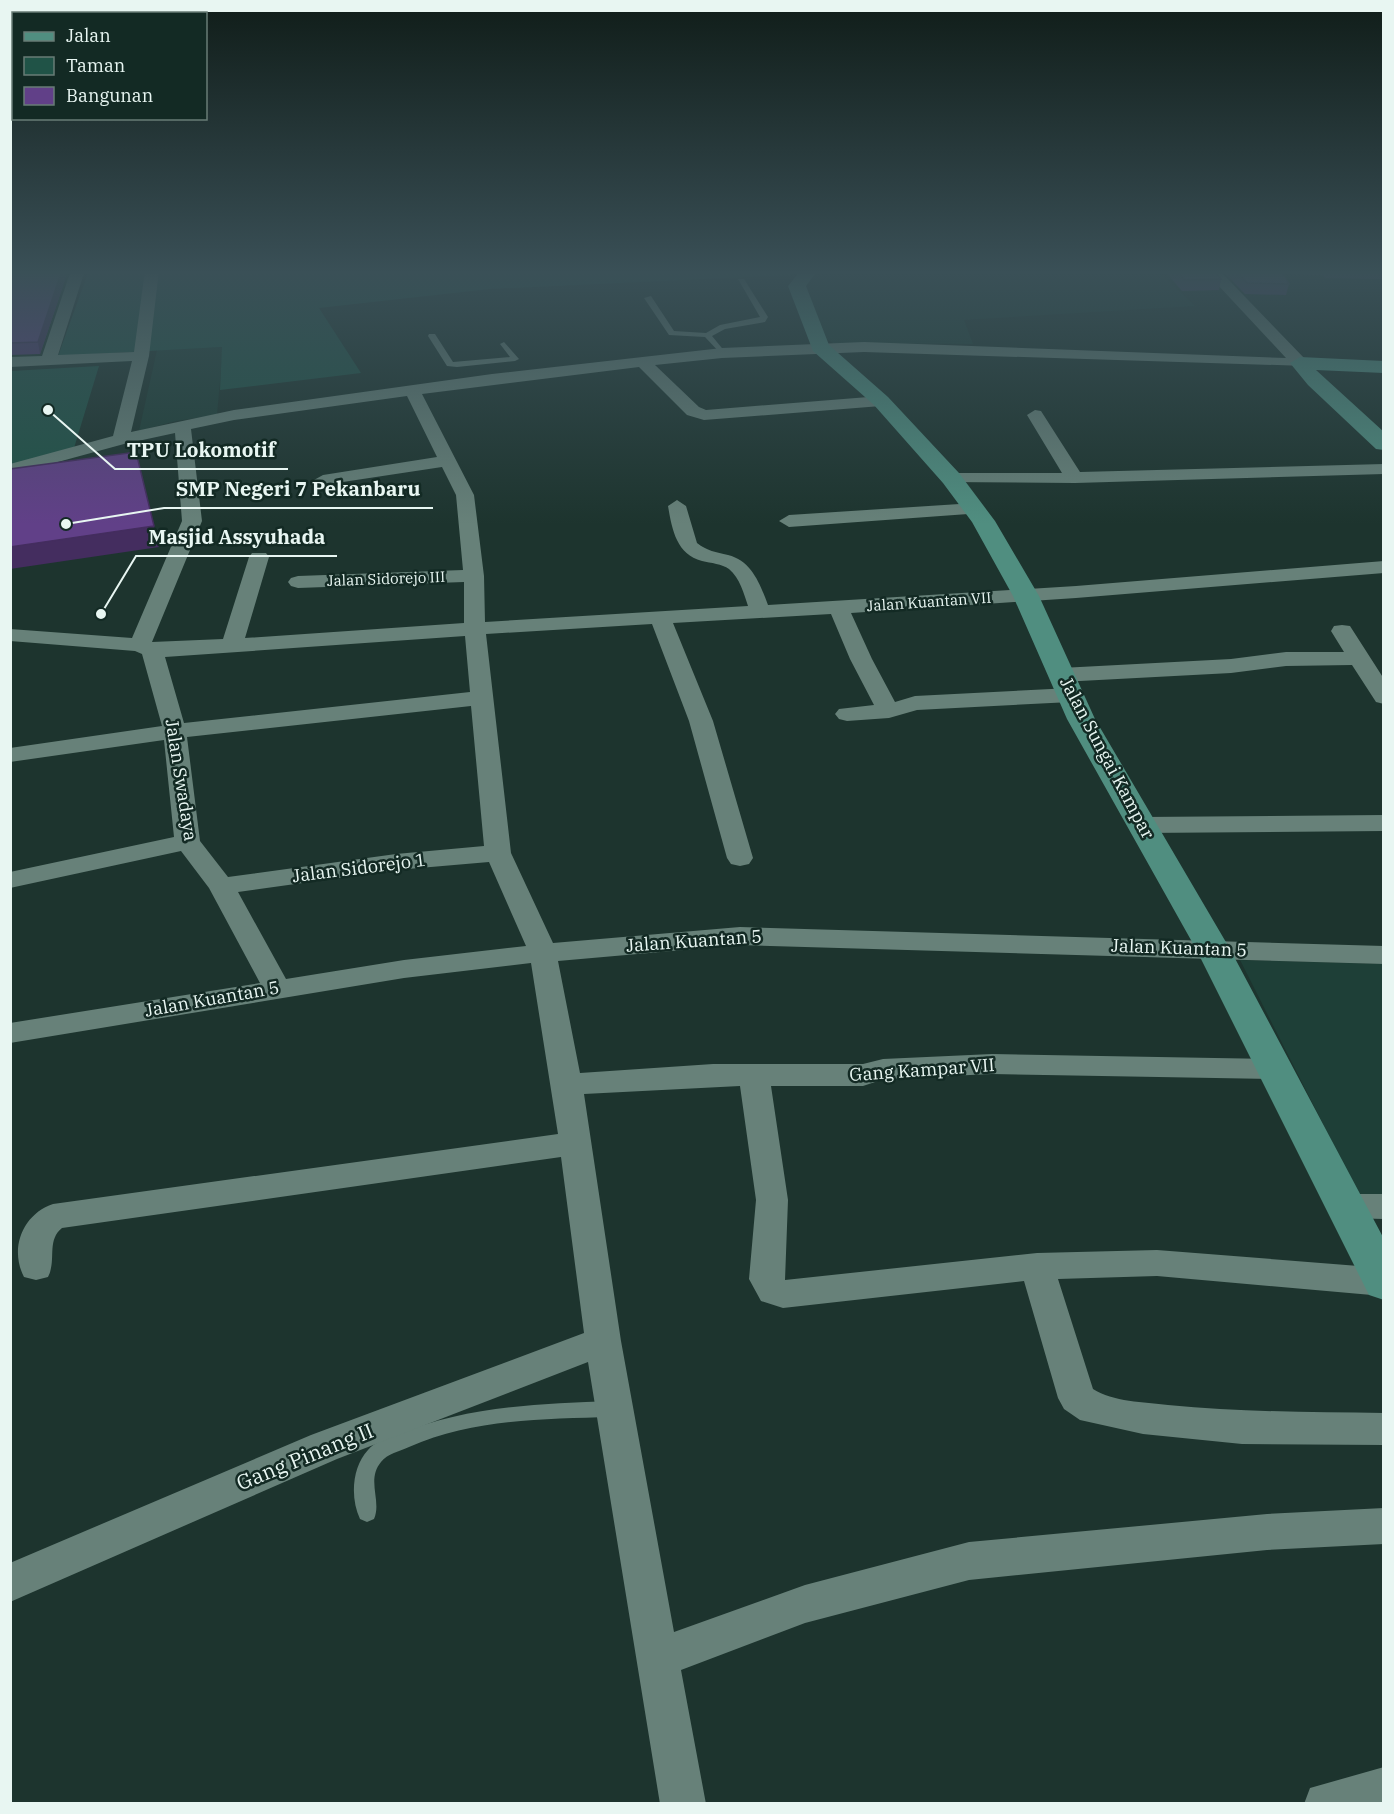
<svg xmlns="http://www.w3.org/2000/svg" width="1394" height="1814" viewBox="0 0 1394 1814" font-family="'IBM Plex Serif',serif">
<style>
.built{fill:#1e3f37}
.green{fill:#205347}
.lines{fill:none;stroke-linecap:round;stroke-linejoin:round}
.lane{fill:#678179;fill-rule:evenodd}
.street{fill:#678179;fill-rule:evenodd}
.secondary{fill:#508e80;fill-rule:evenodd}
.wall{fill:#533775}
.shaded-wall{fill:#442d5f}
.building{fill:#614088;stroke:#442d5f;stroke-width:1.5}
.labels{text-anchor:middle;stroke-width:5;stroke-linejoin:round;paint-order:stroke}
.far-street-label{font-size:15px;fill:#e8f6f2;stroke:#132a24}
.street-label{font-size:18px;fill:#e8f6f2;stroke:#132a24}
.near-street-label{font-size:21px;fill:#e8f6f2;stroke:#132a24}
.leader{fill:none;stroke:#e8f6f2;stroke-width:2}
.callout-dot{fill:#e8f6f2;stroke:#132a24;stroke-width:2}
.callout-label{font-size:20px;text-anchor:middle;font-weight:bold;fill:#e8f6f2;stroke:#132a24;stroke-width:5;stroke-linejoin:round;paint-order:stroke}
</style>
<rect width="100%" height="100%" fill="#1d342e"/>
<!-- built -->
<path class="built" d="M817,270H1157L1195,306L964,320L973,344L833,343L823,337L802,281Z
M223,347L217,415L176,421L139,431L157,350Z
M1240,960L1383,964V1198L1360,1197Z"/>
<!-- green -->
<path class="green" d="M89,270H796L792,275L490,289L319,308L361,373L220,390L222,347L58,356Z
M99,366L74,448L11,467V371Z"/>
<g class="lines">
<!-- lane -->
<path class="lane" d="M738,279H744L768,317L765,322L725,329L712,336L726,353L722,355L705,337L669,335L644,298L651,296L674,331L706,333L720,325L760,317Z
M429,334H435L453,362L510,357L500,344L504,342L519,359L515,361L457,367L447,366L428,336Z
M612,1401L619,1403L621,1409L619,1415L612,1417C543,1419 473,1419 409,1447C400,1451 387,1454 381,1462C366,1480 382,1501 374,1519L367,1522L360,1519C350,1498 352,1467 368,1450C374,1442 387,1439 396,1435C466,1406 538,1404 612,1401Z"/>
<!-- street -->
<path class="street" d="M71,270H85L58,355L134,352L145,270H159L149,356L131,432L234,410L492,374L722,348L864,342L1286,358L1204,270H1219L1306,360L1308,363L1306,366L864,352L722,358L655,365L699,407L706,410L881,396L889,401L881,406L704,420L687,415L639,367L422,394L474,495L484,576L485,622L748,606C744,594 740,578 729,569C722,564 711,563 702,561C676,554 672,529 668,506L677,500L686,506L697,543C707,551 716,552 728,555C752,561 760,584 768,605L1076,586L1384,561V573L1076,598L851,613L872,659L895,702L915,696L1071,688L1079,690L1082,695L1079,700L1071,702L917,710L889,718L847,721L839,719L835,714L839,709L874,705L850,659L831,614L673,623L713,721L753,858L749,864L740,866L731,864L727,858L689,721L652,624L486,634L511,853L553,943L740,927L1384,946V964L740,945L558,961L580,1073L713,1064H863L883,1059L992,1054L1277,1059L1288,1062L1292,1069L1288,1076L1277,1079L992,1074L884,1079L863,1086H771L788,1200L785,1280L1037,1253L1157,1250L1384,1268L1383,1296L1157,1276L1058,1279L1093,1389C1113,1402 1144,1402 1168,1405C1240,1412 1311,1412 1384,1413V1445L1242,1444L1143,1434L1080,1420L1064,1409L1058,1398L1024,1281L783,1308L761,1301L749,1279L756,1200L740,1086L584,1094L621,1341L674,1632L805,1585L969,1542L1267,1514L1384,1508V1544L1267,1550L969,1580L805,1623L681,1670L706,1804H660L588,1362L337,1459L10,1602V1563L311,1435L584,1333L561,1157L62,1228C46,1241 57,1260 48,1277L36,1280L24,1277C9,1248 23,1214 53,1204L558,1134L531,963L404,978L10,1043V1023L260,983L209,888L181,851L10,888V872L174,837L164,740L10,762V748L162,726L142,654L135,651L10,641V629L132,638L182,521L175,433L124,444L10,475V464L113,436L132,361L10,367V357L42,356ZM407,396L437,457L323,475L314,480L323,485L442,467L456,495L463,570L298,576L291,578L288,582L291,586L298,588L464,582V623L245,638L269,557L266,553H252L249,557L223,639L152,642L202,521L191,429L234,420ZM465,636L470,692L184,723L165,657ZM471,706L484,846L396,854L228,877L200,841L187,737ZM489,862L526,946L404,960L286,979L238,892L396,870Z
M1035,410L1041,411L1080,472L1384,464V474L1075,483L945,482L942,478L945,474L951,473H1062L1027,415Z
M975,503L982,505L984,509L982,513L789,527L779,521L789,515Z
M1342,625L1350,626L1384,679V704L1376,702L1352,665L1286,666L1231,673L1061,682L1053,680L1050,675L1053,670L1061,668L1231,659L1286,652H1344L1331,631L1334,626Z
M1384,815V831L1142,833L1133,830L1129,825L1133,820L1142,817Z
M1347,1194H1384V1219L1347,1218L1335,1215L1330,1206L1335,1197Z
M1384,1767V1804H1304L1310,1788Z"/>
<!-- secondary -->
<path class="secondary" d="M801,270H818L806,286L829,345L888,397L959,473L995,521L1039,596L1095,719L1230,949L1384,1239V1300L1369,1295L1196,949L1067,719L1013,596L972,522L943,483L874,405L813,351L788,286Z
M1300,357L1384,361V373L1316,370L1384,432V450L1376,449L1308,385L1290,363Z"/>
</g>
<!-- wall -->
<path class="wall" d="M10,270H64L66,277L40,354L10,355Z
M1164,270H1213L1221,279L1219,290L1182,291Z
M1222,270H1383V279L1325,278L1323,275L1283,274L1289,284L1286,295L1245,294Z"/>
<!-- shaded-wall -->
<path class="shaded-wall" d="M62,270H64L66,277L40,354L38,342Z
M154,526L159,547L10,569V547Z"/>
<!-- building -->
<path class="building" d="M10,270H62L38,342L10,343Z
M1176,270H1213L1221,279L1184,280Z
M1235,270H1281L1289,284L1247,283Z
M136,452L154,526L10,547V469Z"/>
<!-- sky -->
<linearGradient id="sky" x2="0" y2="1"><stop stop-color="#101d19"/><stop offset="0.52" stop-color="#3a5057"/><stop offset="1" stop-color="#3a5057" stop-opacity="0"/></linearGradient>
<rect width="1394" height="524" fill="url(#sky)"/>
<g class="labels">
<!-- far-street labels -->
<g class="far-street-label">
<text transform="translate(386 579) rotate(-2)" y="5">Jalan Sidorejo III</text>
<text transform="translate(929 602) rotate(-4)" y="5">Jalan Kuantan VII</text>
</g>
<!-- street labels -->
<g class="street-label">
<text transform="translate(1107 758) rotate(62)" y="6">Jalan Sungai Kampar</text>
<text transform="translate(181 780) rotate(81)" y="6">Jalan Swadaya</text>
<text transform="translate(359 868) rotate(-7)" y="6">Jalan Sidorejo 1</text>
<text transform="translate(694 941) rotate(-4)" y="6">Jalan Kuantan 5</text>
<text transform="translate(1179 948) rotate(2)" y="6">Jalan Kuantan 5</text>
<text transform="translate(212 999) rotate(-10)" y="6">Jalan Kuantan 5</text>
<text transform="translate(922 1070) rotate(-4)" y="6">Gang Kampar VII</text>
</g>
<!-- near-street labels -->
<g class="near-street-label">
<text transform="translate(305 1457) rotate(-22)" y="7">Gang Pinang II</text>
</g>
</g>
<!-- callouts -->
<path class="leader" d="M48 410L115 469H288M66 524L164 508H433M101 614L136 556H337"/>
<g class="callout-dot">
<circle cx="48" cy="410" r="6"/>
<circle cx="66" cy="524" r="6"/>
<circle cx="101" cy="614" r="6"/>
</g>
<g class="callout-label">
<text x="201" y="457">TPU Lokomotif</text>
<text x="298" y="496">SMP Negeri 7 Pekanbaru</text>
<text x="237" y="544">Masjid Assyuhada</text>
</g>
<!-- border -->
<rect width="1394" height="1814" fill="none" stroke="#e8f6f2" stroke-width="24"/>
<!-- legend -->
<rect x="12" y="12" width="195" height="108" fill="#132a24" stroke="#687c76" stroke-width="1.5"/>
<rect x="24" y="32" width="30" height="9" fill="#508e80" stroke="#687c76" stroke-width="1.5"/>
<text x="66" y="42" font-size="18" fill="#e8f6f2">Jalan</text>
<rect x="24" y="57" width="30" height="18" fill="#205347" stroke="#687c76" stroke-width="1.5"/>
<text x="66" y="72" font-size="18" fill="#e8f6f2">Taman</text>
<rect x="24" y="87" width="30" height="18" fill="#614088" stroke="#687c76" stroke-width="1.5"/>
<text x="66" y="102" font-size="18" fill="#e8f6f2">Bangunan</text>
</svg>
